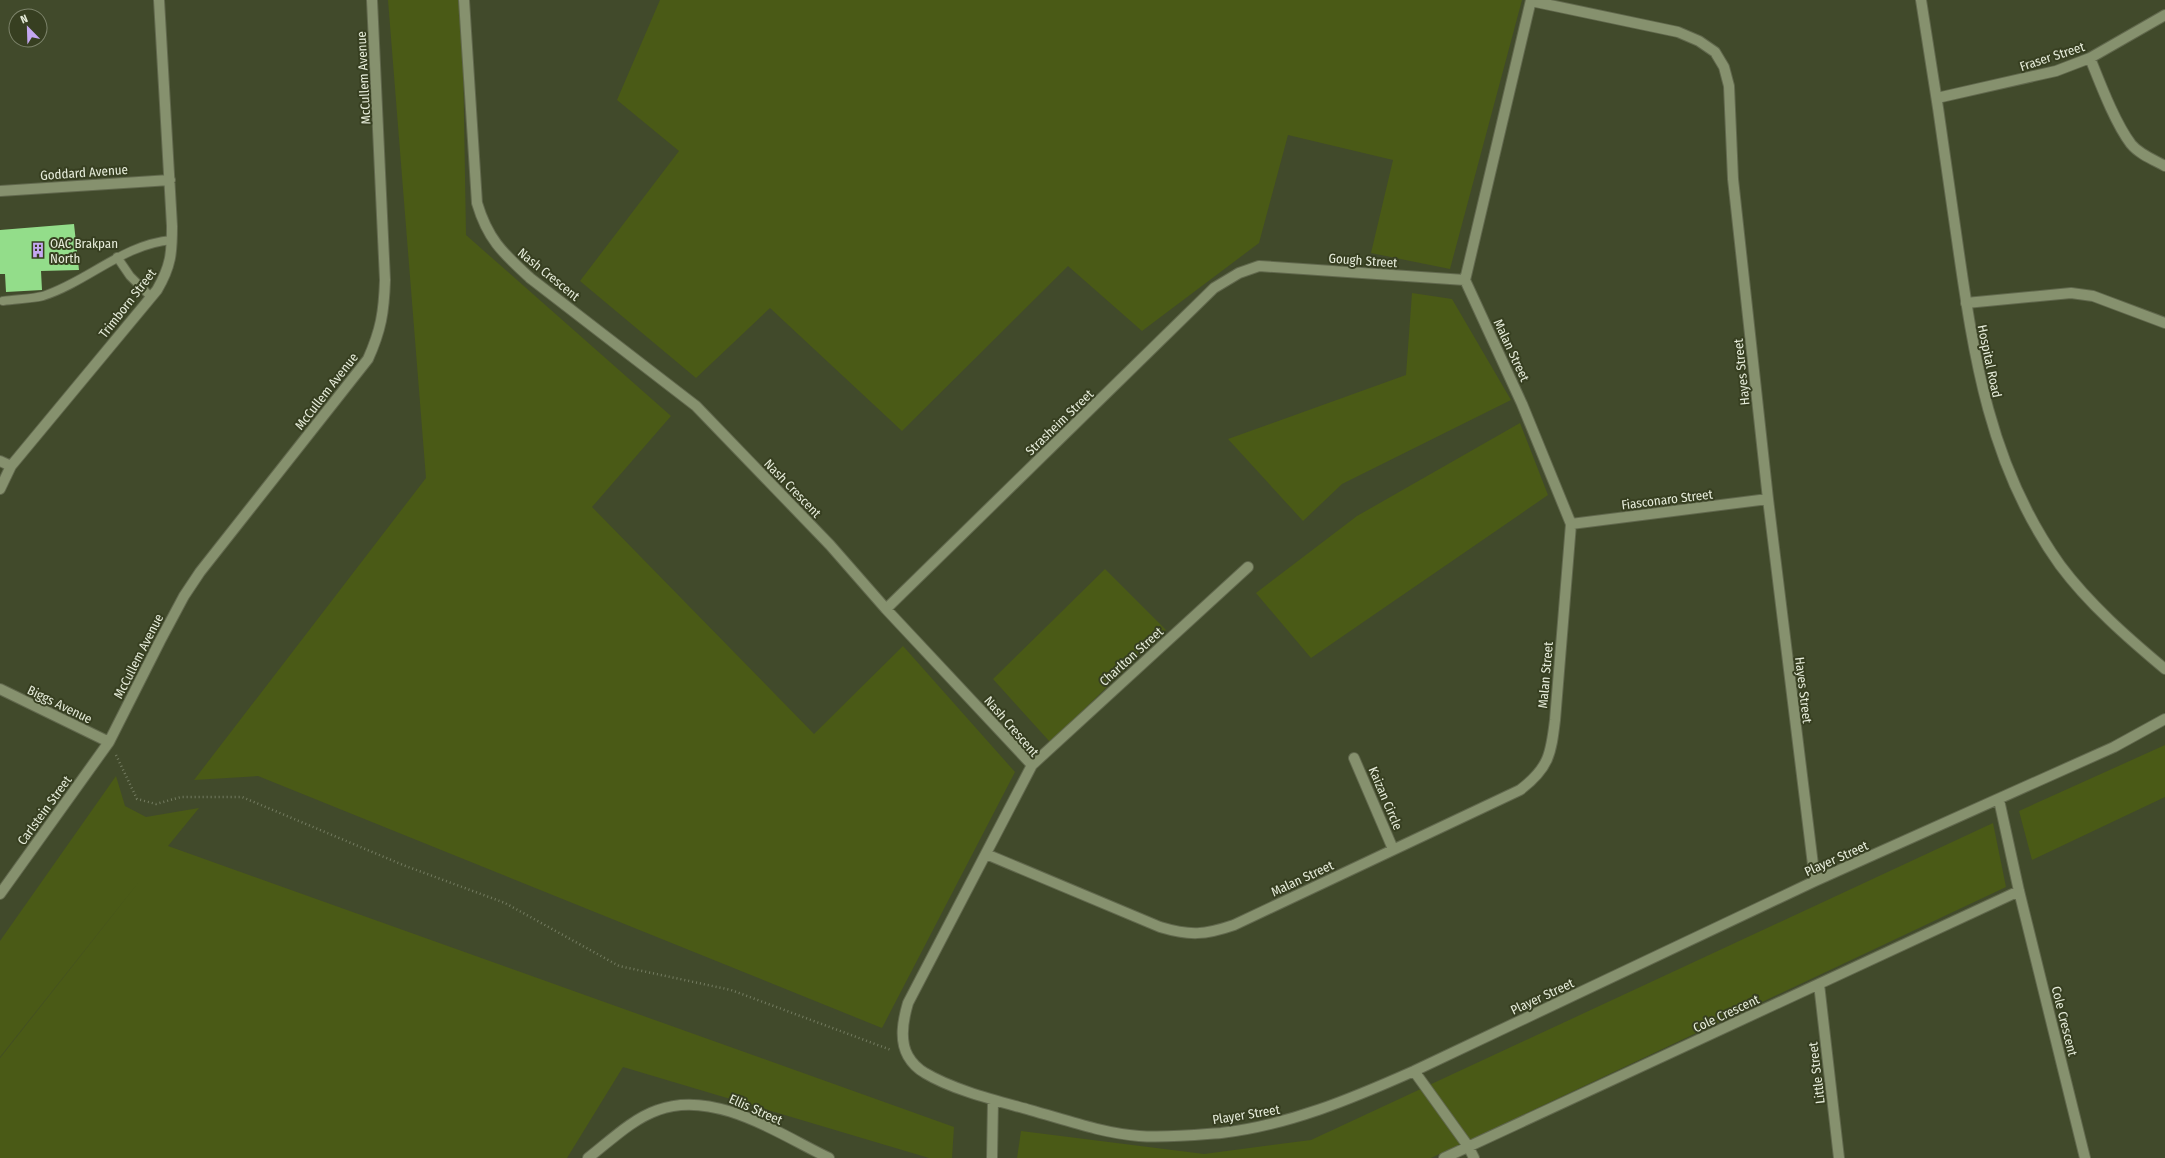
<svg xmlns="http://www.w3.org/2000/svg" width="2165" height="1158" viewBox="0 0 2165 1158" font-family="'Fira Sans Condensed',sans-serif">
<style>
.green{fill:#4a5a16}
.building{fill:#93dd8a}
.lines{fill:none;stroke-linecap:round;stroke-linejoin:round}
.lane-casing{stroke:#61684d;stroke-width:10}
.street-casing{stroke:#61684d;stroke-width:12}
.secondary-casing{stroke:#61684d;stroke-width:12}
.path{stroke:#747c61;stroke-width:2.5;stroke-dasharray:1 3;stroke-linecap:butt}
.lane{stroke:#86916e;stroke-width:8}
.street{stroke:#86916e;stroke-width:10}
.secondary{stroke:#86916e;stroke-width:10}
.labels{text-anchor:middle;stroke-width:4;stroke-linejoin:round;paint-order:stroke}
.street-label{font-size:13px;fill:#e6ecda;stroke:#373f21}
.poi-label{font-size:13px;fill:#e6ecda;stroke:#373f21;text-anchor:start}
</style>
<rect width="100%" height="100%" fill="#414a2b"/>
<!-- green -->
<path class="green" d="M388,0H462L466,235L671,416L592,507L814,734L903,646L1015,772L882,1028L258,776L194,780L426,478Z
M660,0H1522L1450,269L1371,253L1393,160L1288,135L1259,243L1142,331L1068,266L902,431L770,308L696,378L580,281L679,151L617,100Z
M1412,293L1452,299L1511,400L1342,484L1303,521L1228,439L1406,375Z
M1520,423L1548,495L1311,658L1256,593L1357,516Z
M1105,569L1166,630L1050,742L993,679Z
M2165,745V797L2032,860L2019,811Z
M116,776L125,806L146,817L199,808L168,846L954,1127L952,1158H929L623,1067L567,1158H0V1058L142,878L0,1057V941Z
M1993,823L2006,887L1431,1158H1017L1021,1131L1204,1154L1311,1140Z"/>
<!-- building -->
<path class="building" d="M74,224L79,270L41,271L42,290L6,292L5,274H0V230Z"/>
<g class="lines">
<defs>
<path id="lane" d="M117,257L130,276L151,297
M3,301C16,299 31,299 43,296C89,281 123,244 172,240"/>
<path id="street" d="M464,0L477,203C488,240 503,253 530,278L696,406L830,545L886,609L1032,765
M1531,1L1678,32L1699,41L1715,52L1724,67L1729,86L1733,179L1768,499L1815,881
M2090,58C2100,83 2115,123 2131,144C2139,154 2154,160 2165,166
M1937,98L2056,71L2090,58L2165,15
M0,191L170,180
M1966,303L2071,293L2093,296L2165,323
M0,461L11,466
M0,489L11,466L157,290C171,266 172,253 172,226L159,0
M1571,524L1768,499
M1248,567L1032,765L908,1003C903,1020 899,1040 908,1056C912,1063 918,1069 925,1073C953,1090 998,1101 1030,1110C1066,1120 1102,1133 1139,1136C1166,1138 1195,1135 1221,1133C1289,1125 1351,1099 1414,1071L1815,881L2114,747L2165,719
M886,609L1214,288L1239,273L1259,266L1465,280
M0,689L109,742
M1354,758L1393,849
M1999,800L2019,891L2085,1158
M986,854L1160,927C1190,936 1205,935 1234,925L1520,790C1549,768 1551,754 1555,720L1571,524L1522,404L1465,280L1531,0
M0,894L109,742L160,641L184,596L200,572L368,359C381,330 384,312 385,280L372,0
M1819,984L1839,1158
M1414,1071L1468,1146L1474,1158
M588,1158C610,1141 632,1119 658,1110C714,1089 779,1134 829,1158
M992,1158L993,1100
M1444,1158L2019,891"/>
<path id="secondary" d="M1921,0C1933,73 1944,146 1954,219C1972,343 1985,460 2060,565C2089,604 2128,638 2165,669"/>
</defs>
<!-- lane casing -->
<use href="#lane" class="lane-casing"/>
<!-- street casing -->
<use href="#street" class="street-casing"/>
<!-- secondary casing -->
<use href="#secondary" class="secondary-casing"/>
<!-- path -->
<path class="path" d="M116,755L137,799L156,804L181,797H242L403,865L505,903L619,966L731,990L891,1050"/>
<!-- lane -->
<use href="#lane" class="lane"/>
<!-- street -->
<use href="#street" class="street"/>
<!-- secondary -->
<use href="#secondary" class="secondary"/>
</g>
<!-- icons -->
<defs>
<symbol id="building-bare" viewBox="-9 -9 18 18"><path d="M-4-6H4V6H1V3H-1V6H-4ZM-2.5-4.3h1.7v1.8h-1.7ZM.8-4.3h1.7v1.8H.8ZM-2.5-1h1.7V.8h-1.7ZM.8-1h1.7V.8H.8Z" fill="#c4a7f1" stroke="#373f21" stroke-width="2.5" paint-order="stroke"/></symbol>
</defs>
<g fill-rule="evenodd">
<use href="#building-bare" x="27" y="239" width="22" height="22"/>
</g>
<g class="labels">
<!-- street labels -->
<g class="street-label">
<text transform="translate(2052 56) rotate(-18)" y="5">Fraser Street</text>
<text transform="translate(363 78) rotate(-93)" y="5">McCullem Avenue</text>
<text transform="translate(84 172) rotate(-4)" y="5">Goddard Avenue</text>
<text transform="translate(1363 260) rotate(4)" y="5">Gough Street</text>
<text transform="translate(549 274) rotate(39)" y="5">Nash Crescent</text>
<text transform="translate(127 303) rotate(-52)" y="5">Trimborn Street</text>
<text transform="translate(1512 350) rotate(65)" y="5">Malan Street</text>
<text transform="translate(1990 361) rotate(78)" y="5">Hospital Road</text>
<text transform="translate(1741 372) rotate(-96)" y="5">Hayes Street</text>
<text transform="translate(326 391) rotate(-52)" y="5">McCullem Avenue</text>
<text transform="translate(1059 422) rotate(-44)" y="5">Strasheim Street</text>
<text transform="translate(793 488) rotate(46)" y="5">Nash Crescent</text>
<text transform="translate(1667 499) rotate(-7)" y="5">Fiasconaro Street</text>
<text transform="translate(138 656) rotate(-63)" y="5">McCullem Avenue</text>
<text transform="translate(1131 656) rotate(-42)" y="5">Charlton Street</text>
<text transform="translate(1545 675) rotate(-85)" y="5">Malan Street</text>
<text transform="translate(1804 690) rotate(83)" y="5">Hayes Street</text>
<text transform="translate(60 704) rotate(26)" y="5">Biggs Avenue</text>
<text transform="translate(1012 726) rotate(49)" y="5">Nash Crescent</text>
<text transform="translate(1386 798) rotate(67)" y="5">Kaizan Circle</text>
<text transform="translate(44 810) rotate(-54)" y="5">Carlstein Street</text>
<text transform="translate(1836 858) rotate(-24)" y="5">Player Street</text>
<text transform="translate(1302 878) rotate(-25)" y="5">Malan Street</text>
<text transform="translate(1542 996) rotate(-25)" y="5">Player Street</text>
<text transform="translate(1726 1013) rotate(-25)" y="5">Cole Crescent</text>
<text transform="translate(2065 1021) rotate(76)" y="5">Cole Crescent</text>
<text transform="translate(1816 1073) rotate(-97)" y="5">Little Street</text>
<text transform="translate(756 1109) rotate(24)" y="5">Ellis Street</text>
<text transform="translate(1246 1114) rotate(-9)" y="5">Player Street</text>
</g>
<!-- poi labels -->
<g class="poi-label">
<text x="50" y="248">OAC Brakpan<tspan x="50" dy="15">North</tspan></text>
</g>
</g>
<!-- north arrow -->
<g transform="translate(28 28) rotate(337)"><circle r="19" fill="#373f21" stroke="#7d846b"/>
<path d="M0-3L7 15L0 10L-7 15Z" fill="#c4a7f1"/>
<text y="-6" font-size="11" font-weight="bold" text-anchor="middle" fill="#e6ecda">N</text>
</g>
</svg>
